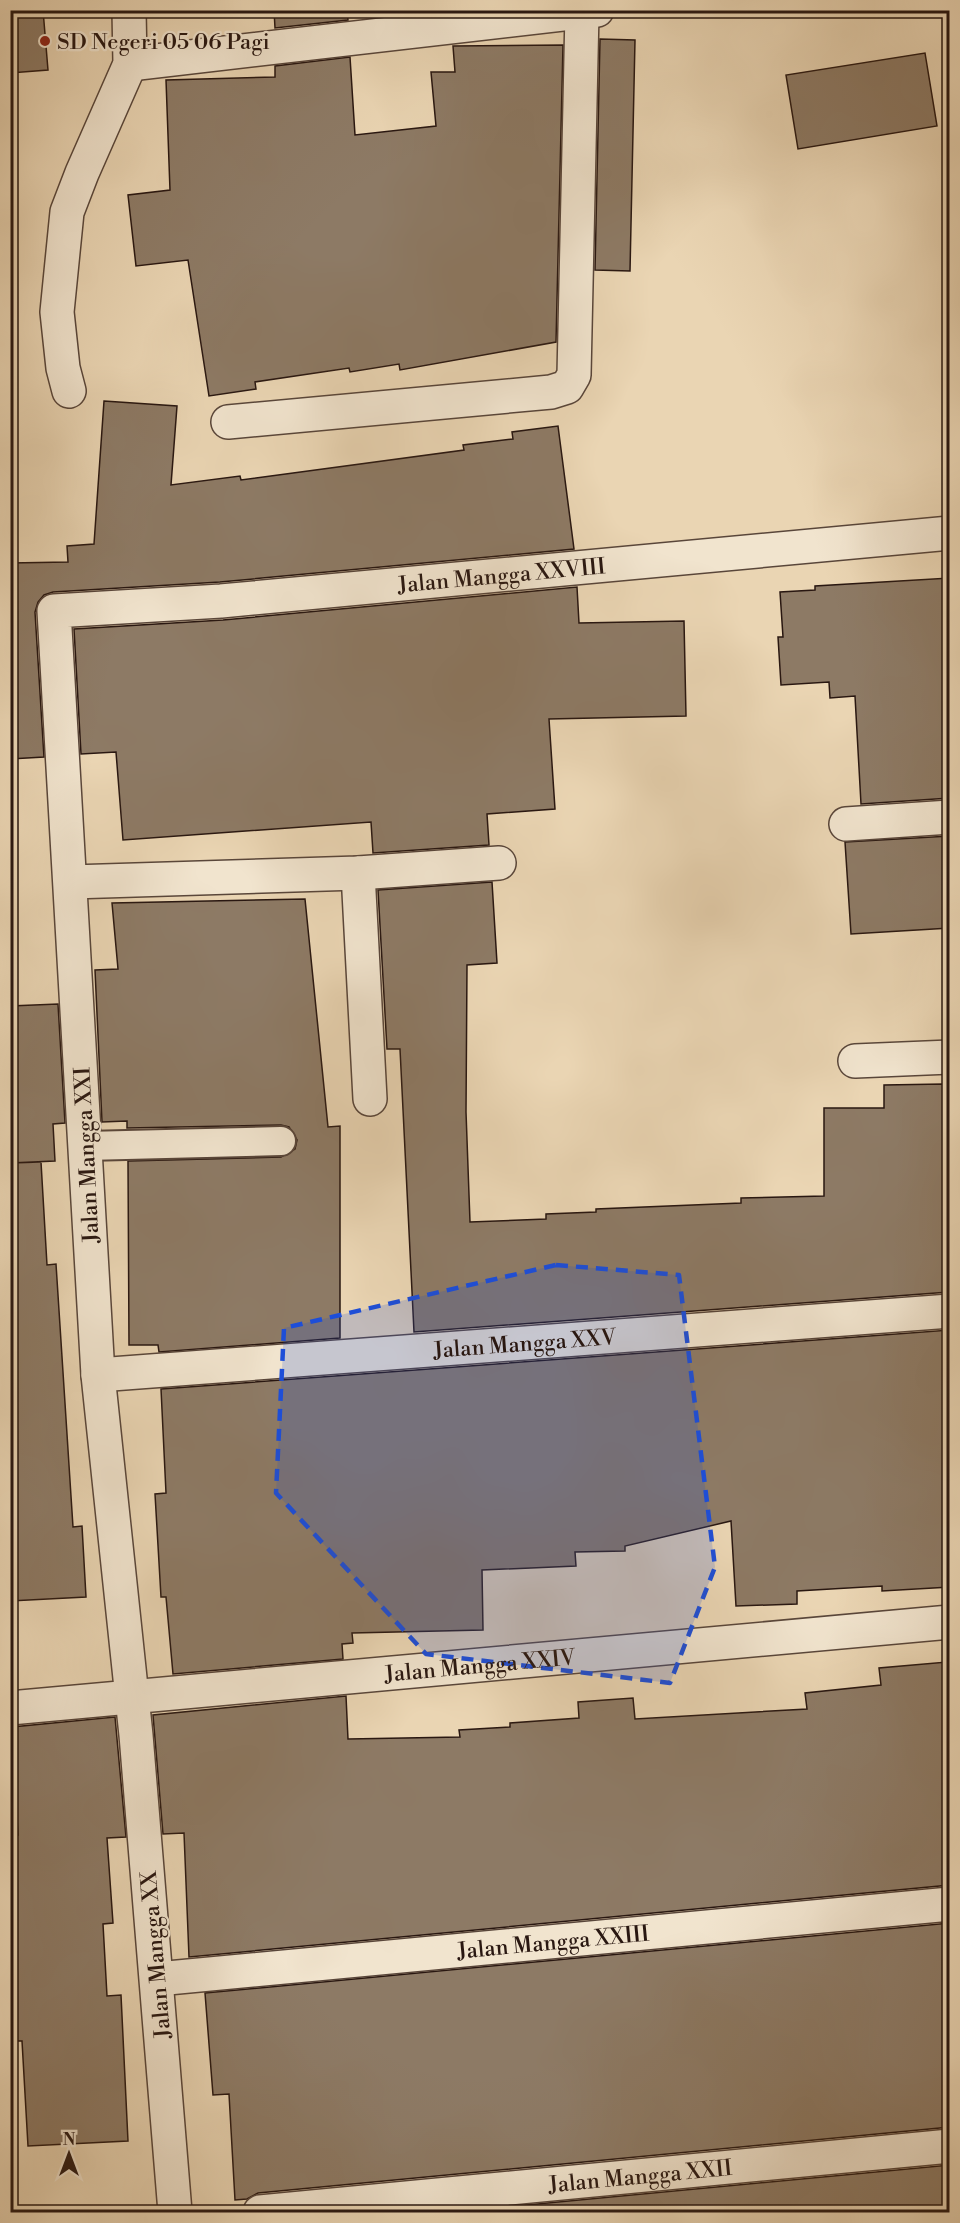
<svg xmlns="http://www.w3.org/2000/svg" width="960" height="2223" viewBox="0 0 960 2223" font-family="'Libre Bodoni',serif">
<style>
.building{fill:#8d7a65;stroke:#291711;stroke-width:1.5}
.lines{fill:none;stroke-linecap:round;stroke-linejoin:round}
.service-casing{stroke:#59463a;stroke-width:32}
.minor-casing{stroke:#59463a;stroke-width:36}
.service{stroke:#f1e4ce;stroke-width:28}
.minor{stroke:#f1e4ce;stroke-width:33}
.marked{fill:#1d4ed8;fill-opacity:0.2;stroke:#1d4ed8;stroke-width:4.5;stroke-dasharray:12 8;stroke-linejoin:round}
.poi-dot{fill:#8f2418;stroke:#f1e4ce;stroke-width:2}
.labels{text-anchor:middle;stroke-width:4.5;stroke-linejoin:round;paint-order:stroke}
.poi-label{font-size:22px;fill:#291711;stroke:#f1e4ce;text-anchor:start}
.street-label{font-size:22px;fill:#291711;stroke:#f1e4ce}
</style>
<rect width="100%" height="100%" fill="#ead5b3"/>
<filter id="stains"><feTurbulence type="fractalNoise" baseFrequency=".00333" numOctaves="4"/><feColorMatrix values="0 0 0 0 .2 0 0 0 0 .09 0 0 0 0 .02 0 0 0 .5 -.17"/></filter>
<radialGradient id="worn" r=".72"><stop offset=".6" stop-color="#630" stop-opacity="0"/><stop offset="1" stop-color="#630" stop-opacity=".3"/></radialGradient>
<!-- building -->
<path class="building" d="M10,10H43L48,70L10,73Z
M274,10H347L348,20L275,28Z
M600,39L635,40L630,271L595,270Z
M563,45L556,342L400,370L399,364L350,372L349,368L255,382L256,389L209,396L188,260L136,266L128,195L170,190L166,80L275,77V66L350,57L355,135L436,126L431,72H455L453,46Z
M925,53L937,126L798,149L786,75Z
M104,401L177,406L171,485L240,476L241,480L464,450L463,445L513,439L512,432L558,426L574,549L220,582L53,592L44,595L38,602L35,612L44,757L10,759V563L68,562L67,546L94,544Z
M950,578V798L861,804L855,696L830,698L829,682L781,685L778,637H783L780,592L815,590V586Z
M577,587L579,623L684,621L686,716L549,719L555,809L487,814L489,845L373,853L371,822L123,840L116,752L81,754L74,629L223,620Z
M950,836V928L851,934L845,842Z
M492,882L497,963L467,965L466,1112L470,1222L546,1219V1214L596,1212V1209L741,1203V1198L824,1196V1108H884V1085L943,1084L944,1191H950L949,1292L414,1332L400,1049H387L378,890Z
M305,899L328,1127L340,1126V1338L159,1352L158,1345H129L128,1161L281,1157L295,1149L297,1140L289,1127L281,1125L127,1128V1121L102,1122L95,970L118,969L112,903Z
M58,1004L65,1123L53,1124L55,1161L10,1163V1006Z
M41,1162L47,1265L56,1264L73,1527L82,1526L86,1597L10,1601V1163Z
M950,1330V1587L882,1591V1586L797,1591V1604L736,1606L731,1521L625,1546V1551L575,1552L576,1566L482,1570L483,1630L352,1633L353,1643L342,1644L343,1659L173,1674L166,1597H161L155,1494L166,1493L161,1389Z
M947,1662L950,1885L189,1957L184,1833L163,1834L153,1715L346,1696L348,1739L460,1737L459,1730L510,1727V1723L579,1718L578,1702L633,1698L635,1719L807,1709L805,1693L881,1685L879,1668Z
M115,1717L126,1837L107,1838L113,1923L103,1924L107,1996L121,1995L128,2141L28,2146L22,2041H10V1836L18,1835L12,1727Z
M950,1923V2127L258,2193L247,2199L235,2200L229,2094L213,2095L205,1993Z
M950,2165V2212H452Z"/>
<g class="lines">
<defs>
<path id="service" d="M86,1146L281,1141"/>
<g id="minor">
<path d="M130,64L597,10"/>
<path d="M69,391L63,368L57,312L67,212L82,173L130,64L129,10"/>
<path d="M228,422L551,392L567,387L574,375L582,12"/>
<path d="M846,824L950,817"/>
<path d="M358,873L370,1099"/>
<path d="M71,882L358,873L499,863"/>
<path d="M855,1061L950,1057"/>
<path id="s1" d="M98,1375L950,1311"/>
<path id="s2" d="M10,1708L950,1622"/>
<path id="s3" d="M157,1979L950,1904"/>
<path id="s4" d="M175,2212L136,1735L98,1375L54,611L221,601L950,533"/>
<path id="s5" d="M260,2212L950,2146"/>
</g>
</defs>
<!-- service casing -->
<use href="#service" class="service-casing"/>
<!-- minor casing -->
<use href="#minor" class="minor-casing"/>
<!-- service -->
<use href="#service" class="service"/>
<!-- minor -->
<use href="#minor" class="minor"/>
</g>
<!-- marked area -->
<path class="marked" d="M556,1265L679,1275L715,1567L670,1683L426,1654L276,1493L284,1328Z"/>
<!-- markers -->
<circle class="poi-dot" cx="45" cy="41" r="6"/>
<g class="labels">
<!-- poi labels -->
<g class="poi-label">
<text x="57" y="49">SD Negeri 05 06 Pagi</text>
</g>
<!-- street labels -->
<g class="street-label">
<text dy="8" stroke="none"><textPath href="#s4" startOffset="2055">Jalan Mangga XXVIII</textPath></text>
<text transform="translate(86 1155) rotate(-93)" y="8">Jalan Mangga XXI</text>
<text dy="8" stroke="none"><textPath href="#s1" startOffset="428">Jalan Mangga XXV</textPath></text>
<text dy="8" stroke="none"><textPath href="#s2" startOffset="472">Jalan Mangga XXIV</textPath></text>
<text dy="8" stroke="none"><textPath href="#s3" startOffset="398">Jalan Mangga XXIII</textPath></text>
<text transform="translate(155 1955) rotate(-95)" y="8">Jalan Mangga XX</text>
<text dy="8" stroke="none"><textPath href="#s5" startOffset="382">Jalan Mangga XXII</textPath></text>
</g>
</g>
<!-- margin -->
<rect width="960" height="2223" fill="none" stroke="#ead5b3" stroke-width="36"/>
<rect x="12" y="12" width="936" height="2199" fill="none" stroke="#291711" stroke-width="3"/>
<rect x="18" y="18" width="924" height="2187" fill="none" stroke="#291711" stroke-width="1.5"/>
<!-- north arrow -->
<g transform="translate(69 2154)" stroke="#f1e4ce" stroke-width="4.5" paint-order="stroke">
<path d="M0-4.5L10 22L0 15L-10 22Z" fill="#291711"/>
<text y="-9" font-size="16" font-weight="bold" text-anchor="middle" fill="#291711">N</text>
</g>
<rect width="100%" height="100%" filter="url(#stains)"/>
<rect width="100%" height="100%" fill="url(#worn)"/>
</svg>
